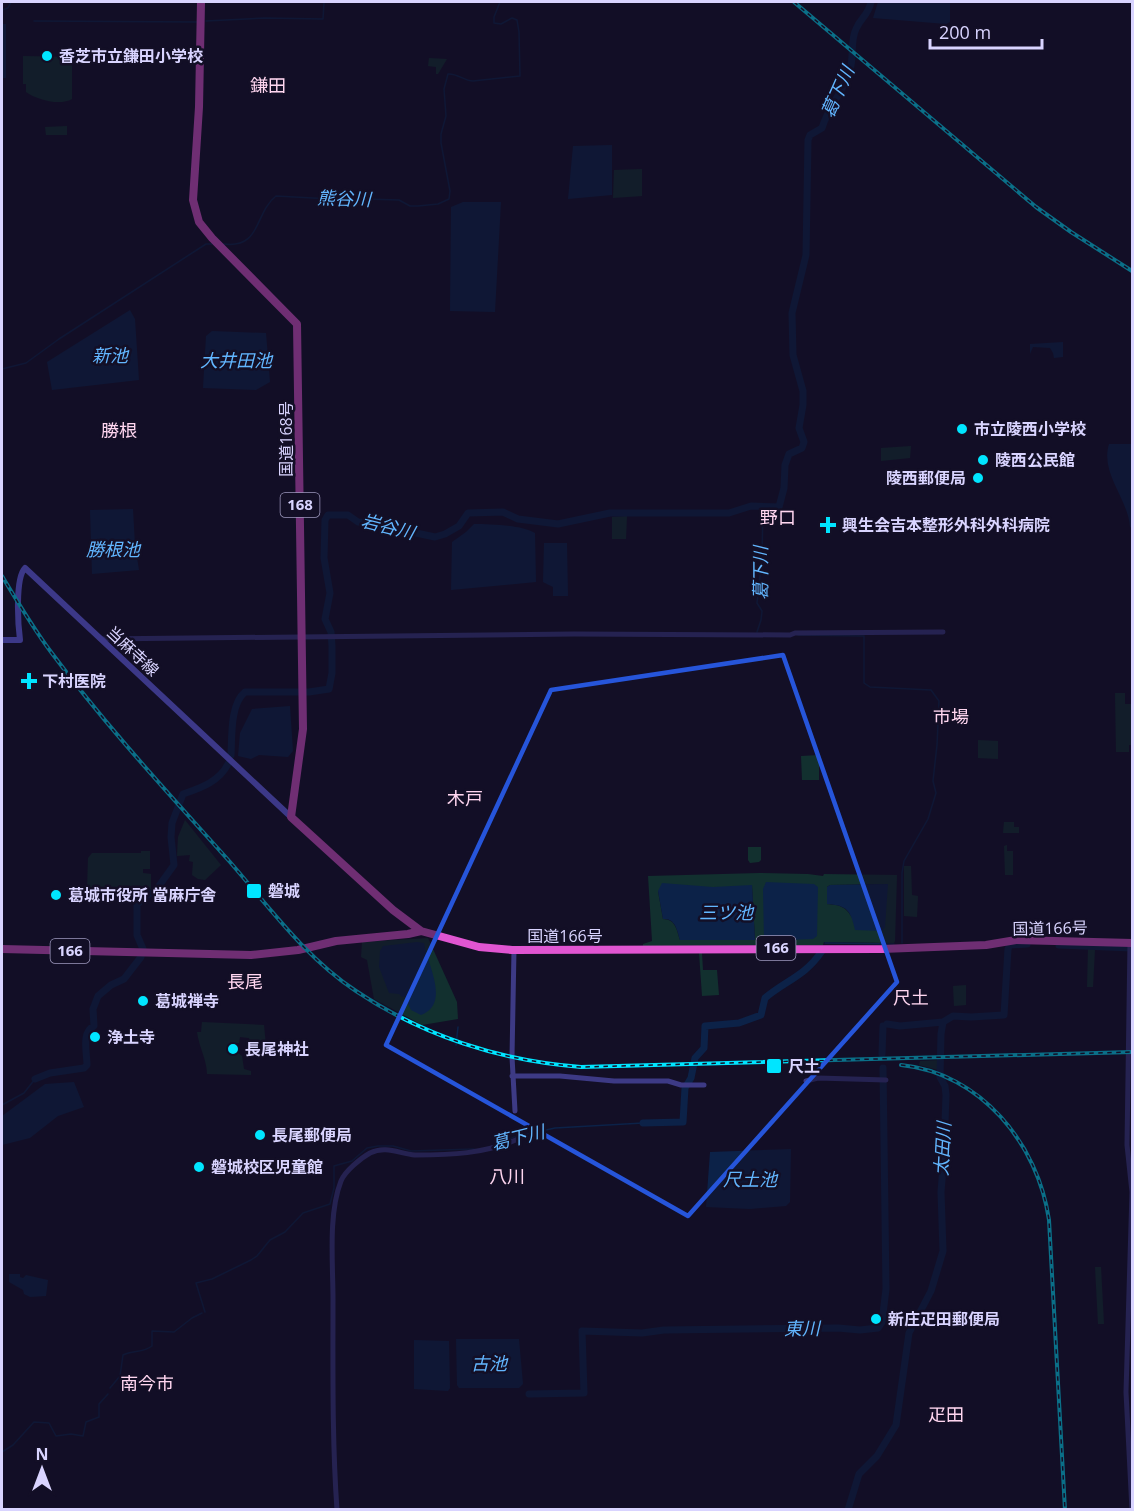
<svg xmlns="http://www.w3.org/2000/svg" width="1134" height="1511" viewBox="0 0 1134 1511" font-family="'Open Sans','Noto Sans JP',sans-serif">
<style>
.green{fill:#12302f;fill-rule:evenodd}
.water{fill:#0c2248}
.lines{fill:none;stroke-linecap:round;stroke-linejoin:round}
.stream{stroke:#0c2248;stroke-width:1.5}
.river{stroke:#0c2248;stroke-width:7}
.tertiary{stroke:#3d3a85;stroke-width:5}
.secondary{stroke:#6f6bff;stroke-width:6}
.trunk{stroke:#e055d1;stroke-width:8}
.rail-casing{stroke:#00e5ff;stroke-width:4}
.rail{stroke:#130f26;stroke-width:1.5;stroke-dasharray:4.5;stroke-linecap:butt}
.marked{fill:none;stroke:#2655da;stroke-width:4.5;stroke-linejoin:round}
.poi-dot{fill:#00e5ff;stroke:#130f26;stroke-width:2}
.labels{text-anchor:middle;stroke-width:5;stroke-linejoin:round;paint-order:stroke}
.shield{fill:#130f26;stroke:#9e99be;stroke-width:1.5}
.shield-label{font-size:15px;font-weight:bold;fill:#d9d4ff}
.poi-label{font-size:16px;font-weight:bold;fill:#d9d4ff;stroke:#130f26;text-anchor:start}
.street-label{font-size:16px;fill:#d9d4ff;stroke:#130f26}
.neighbourhood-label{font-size:18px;fill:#ffd6f0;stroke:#130f26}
.water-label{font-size:18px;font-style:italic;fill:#62b6ff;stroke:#130f26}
</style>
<rect width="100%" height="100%" fill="#130f26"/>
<!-- green -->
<path class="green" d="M23,56L72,57V99C60,106 37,100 26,92V84H23Z
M429,58L447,59L438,74H436V67L428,66Z
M67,126V135H46L45,127Z
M642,169V196L613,198L614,170Z
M911,446L910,458L881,461V448Z
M627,516L626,539H612V517Z
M1115,693H1125V704H1132V745H1129V752H1116Z
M978,740L998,741V759L978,758Z
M819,755V780H802L801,756Z
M185,820L221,865L205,880L198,879L192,875L193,862L189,861L190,855L177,856L178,837Z
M1004,822H1014V827H1019V833H1003Z
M1007,845V851H1013V875H1005L1004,846Z
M748,847H761V860L759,862L750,863L748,860Z
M141,851H150V869H143V873L151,874V889H143L134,896L90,893L87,890L88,858L92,853H141Z
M904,866H911L912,895L918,896L917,917L904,916Z
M759,873L808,874L823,876L824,874L897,875L895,941L894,943L824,942L823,945L643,946V944L652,941L648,876ZM888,884L853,919C846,907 841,905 827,904V887L830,885ZM752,886L755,940H680C677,931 676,919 663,919L658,891Z
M428,938L457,1002L458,1019L422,1025L374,999L367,960L361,957L362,942Z
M1088,949H1095L1093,987H1087Z
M699,953H702L703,970H717L719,995L702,996Z
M966,985V1005L954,1006L953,986Z
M202,1022L264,1025L266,1046H254V1042H250L249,1038L240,1037L239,1043H230L229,1050H234L242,1056L244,1069L251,1071V1075L207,1074C207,1060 199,1047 197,1032H201Z
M940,1060L938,1070L919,1065L920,1061Z
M1095,1267H1101L1104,1324H1098Z"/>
<!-- water -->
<path class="water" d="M878,2H950V22L946,24L873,18Z
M2,24H6V78H2Z
M612,145V195L568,199L573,146Z
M463,202H501L495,312L450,311L451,207Z
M130,310L135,319L139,380L52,390L47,362Z
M212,331L266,333L270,382L256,390L203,388L206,336Z
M1063,342V357L1054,358L1053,353L1050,348L1033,347L1030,354V344Z
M1109,444H1132V528L1130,527C1128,498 1100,474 1109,444Z
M133,509L135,545L139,570L92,574L90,510Z
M474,524C489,524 522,525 535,533L536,582L451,590L452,542L466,532Z
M544,543H567L568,596H553V587L543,582Z
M290,706L293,751L288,757L259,755L251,759L238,756L240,733L252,709Z
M766,882L814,884L818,887L817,936L813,939L764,941L763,889Z
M662,883L713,887L752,885L755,940H680C677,931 676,918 663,919L658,891Z
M888,884L885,927L882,931L855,930C851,911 847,905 827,904V887L830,885Z
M417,942L424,943C427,964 451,1004 421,1015L411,1010L404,996L402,997L399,994L389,993L379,967L380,951L383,946Z
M74,1082L84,1107L58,1116L30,1138L2,1145V1116L45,1084Z
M791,1149L790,1202L786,1206L750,1209L706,1207L710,1152Z
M9,1274H20V1277L23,1278L26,1275L48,1280L46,1296L30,1297L24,1294L23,1290L9,1282Z
M456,1339H519L523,1384L519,1388H459L457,1385Z
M414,1340L449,1341L450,1388L448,1391L414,1389Z"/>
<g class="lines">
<!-- stream -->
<path class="stream" d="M2,10L8,8L11,2
M34,21L198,22
M206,21L265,18L323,19L324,2
M223,244C262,249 254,213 276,196L331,199L349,202L366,199L399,200L410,206H418L438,204L449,199L450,191L441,143V134L446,116L444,89L448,74C457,73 464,81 473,81L520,76L519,32L517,20L512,18L501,24L494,23V17L500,2
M2,369L26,363L59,339L206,244H212
M757,632L761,620L762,611L757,603L762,557L763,507
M798,635L864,636V683L870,687L931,690L939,701L937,745L933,781L936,793L928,819L904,861L902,873V943
M825,943L894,944
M456,1045L458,1027
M2,1105L24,1093L35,1079
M504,1142L514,1137L555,1128L643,1123
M205,1312L196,1283L212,1279L251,1260L257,1256L270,1240L285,1232L303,1213L330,1204L334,1188V1166L352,1161L367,1148L378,1146H393L411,1151L474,1149
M110,1388L120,1376L123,1355C133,1350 143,1353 152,1346V1331L174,1332L192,1318L202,1313
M2,1452L13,1445L34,1422L49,1423L56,1436L71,1434L83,1436L86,1422L99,1417V1404L108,1394"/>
<!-- river -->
<path class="river" d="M231,755C232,737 230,704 245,692H309L329,689L332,673V646L331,632L325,619L330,593L324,558L325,520L328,515H348L358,522L371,523L392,531L416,533L435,537L445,534L459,526L468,513L503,512L518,519L558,524L610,513H729L751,506L779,507L784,488L785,465L789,454L802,448L804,442L799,428L803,405V391L793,355L792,313L806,255L808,140L810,135L822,128C828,107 844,91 850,70C854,57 850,41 856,29C861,17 868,16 871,2
M1059,945L1132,948
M887,1024L900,1026L943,1022
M882,1054L883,1026
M35,1079L50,1073L84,1068L87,1065C87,1053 81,1032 94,1026L93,1009L98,996L111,985L124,979L141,957L143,949L137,935V905L144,897L156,890L174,865L171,837L172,823L183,794C200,788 219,782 228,764
M643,1123L683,1122L685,1088L691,1078L695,1058L704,1048L705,1026L739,1023L761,1015L765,998C788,979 804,977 822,951
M529,1394L584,1393L582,1331L642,1333L664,1330L838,1328L860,1330L878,1328L882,1322L886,1289L883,1068
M848,1510L859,1474L877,1456L896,1425L909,1333L931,1291L943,1251L941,1192L944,1155L942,1133L945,1123L946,1095L945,1086L940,1077L941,1034L943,1022L953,1016L971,1017L1004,1015L1008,949L1010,945L1027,944"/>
<!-- tertiary -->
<path class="tertiary" d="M100,639L574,634L790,635L795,633L943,632
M1130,943L1127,1145L1132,1192L1126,1392L1132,1510
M514,950L512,1057L515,1111
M512,1076H560L614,1081H668L681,1085H704
M806,1081L818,1078L886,1080
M337,1510C332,1439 333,1369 333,1299C333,1264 328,1214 341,1181C345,1171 361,1158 370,1153C386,1145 400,1154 415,1155C451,1155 484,1154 518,1139"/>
<!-- secondary -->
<path class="secondary" d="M2,640H20C18,625 15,578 25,568L291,817"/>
<!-- trunk -->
<path class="trunk" d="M201,2L199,107L193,200L199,222L212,238L297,324L303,729L291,817L393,910L421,931
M2,949L251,955L298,950L336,941L408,934L421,931L479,947L512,950L882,949L986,945L1016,940L1132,943"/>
<defs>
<path id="rail" d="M794,2L1036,207L1071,232L1132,271
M2,576C17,601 33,628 51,652C106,726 169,794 230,862C269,907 306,958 356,991C423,1036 501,1061 581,1067L1132,1052
M901,1065C981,1073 1038,1144 1049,1220L1065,1510"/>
</defs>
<!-- rail casing -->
<use href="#rail" class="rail-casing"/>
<!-- rail -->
<use href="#rail" class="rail"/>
</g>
<!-- marked area -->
<path d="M0 0H1134V1511H0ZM783,655L897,982L688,1216L386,1045L551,690Z" fill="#130f26" fill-opacity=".55" fill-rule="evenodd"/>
<path class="marked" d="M783,655L897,982L688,1216L386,1045L551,690Z"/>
<!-- markers -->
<g class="poi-dot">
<circle cx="47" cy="56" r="6"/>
<circle cx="962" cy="429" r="6"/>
<circle cx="983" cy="460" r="6"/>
<circle cx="978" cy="478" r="6"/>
<path d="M825 516h6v6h6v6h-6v6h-6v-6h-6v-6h6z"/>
<path d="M26 672h6v6h6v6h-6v6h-6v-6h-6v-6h6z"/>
<rect x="246" y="883" width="16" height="16" rx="3"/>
<circle cx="56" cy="895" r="6"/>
<circle cx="143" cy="1001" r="6"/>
<circle cx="95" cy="1037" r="6"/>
<circle cx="233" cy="1049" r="6"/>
<rect x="766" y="1058" width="16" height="16" rx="3"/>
<circle cx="260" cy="1135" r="6"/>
<circle cx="199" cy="1167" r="6"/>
<circle cx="876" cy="1319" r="6"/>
</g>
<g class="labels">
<!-- shield labels -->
<g class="shield">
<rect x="280.5" y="493" width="39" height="24" rx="4.5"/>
<rect x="756.5" y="936" width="39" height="24" rx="4.5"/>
<rect x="50.5" y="939" width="39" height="24" rx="4.5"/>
</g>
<g class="shield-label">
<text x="300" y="510">168</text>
<text x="776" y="953">166</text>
<text x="70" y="956">166</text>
</g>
<!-- poi labels -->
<g class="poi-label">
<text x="59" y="62">香芝市立鎌田小学校</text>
<text x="974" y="435">市立陵西小学校</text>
<text x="995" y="466">陵西公民館</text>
<text x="966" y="484" text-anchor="end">陵西郵便局</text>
<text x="842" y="531">興生会吉本整形外科外科病院</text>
<text x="42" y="687">下村医院</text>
<text x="268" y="897">磐城</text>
<text x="68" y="901">葛城市役所 當麻庁舎</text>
<text x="155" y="1007">葛城禅寺</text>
<text x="107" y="1043">浄土寺</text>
<text x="245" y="1055">長尾神社</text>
<text x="788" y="1072">尺土</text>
<text x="272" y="1141">長尾郵便局</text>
<text x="211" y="1173">磐城校区児童館</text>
<text x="888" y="1325">新庄疋田郵便局</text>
</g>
<!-- street labels -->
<g class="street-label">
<text transform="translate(286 439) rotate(-90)" y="6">国道168号</text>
<text transform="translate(133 651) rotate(43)" y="6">当麻寺線</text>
<text transform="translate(1050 928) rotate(-1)" y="6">国道166号</text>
<text x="565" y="942">国道166号</text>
</g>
<!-- neighbourhood labels -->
<g class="neighbourhood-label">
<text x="268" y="92">鎌田</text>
<text x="119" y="437">勝根</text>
<text x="778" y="524">野口</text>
<text x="951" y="723">市場</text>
<text x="465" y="805">木戸</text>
<text x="245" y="988">長尾</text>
<text x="911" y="1004">尺土</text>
<text x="507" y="1183">八川</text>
<text x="147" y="1390">南今市</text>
<text x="946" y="1421">疋田</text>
</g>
<!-- water labels -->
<g class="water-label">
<text transform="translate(838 92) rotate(-66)" y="6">葛下川</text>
<text transform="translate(344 199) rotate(2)" y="6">熊谷川</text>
<text x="110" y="362">新池</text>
<text x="236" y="367">大井田池</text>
<text transform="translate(388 527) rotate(14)" y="6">岩谷川</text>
<text x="113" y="556">勝根池</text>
<text transform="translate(761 573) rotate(-90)" y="6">葛下川</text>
<text x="726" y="919">三ツ池</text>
<text transform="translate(518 1138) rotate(-14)" y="6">葛下川</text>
<text transform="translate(943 1149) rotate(-87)" y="6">太田川</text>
<text x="750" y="1186">尺土池</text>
<text transform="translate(802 1329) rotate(-1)" y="6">東川</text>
<text x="489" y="1370">古池</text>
</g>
</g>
<!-- border -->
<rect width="1134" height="1511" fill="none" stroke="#d9d4ff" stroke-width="6"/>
<!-- north arrow -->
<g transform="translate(42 1469)" stroke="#130f26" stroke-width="4.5" paint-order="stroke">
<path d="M0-4.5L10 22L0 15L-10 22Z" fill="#d9d4ff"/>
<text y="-9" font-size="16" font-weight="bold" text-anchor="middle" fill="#d9d4ff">N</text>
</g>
<!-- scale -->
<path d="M930 39v9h112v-9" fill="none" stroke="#d9d4ff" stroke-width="3"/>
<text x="939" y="39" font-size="18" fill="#d9d4ff" stroke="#130f26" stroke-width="4.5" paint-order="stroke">200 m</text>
</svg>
